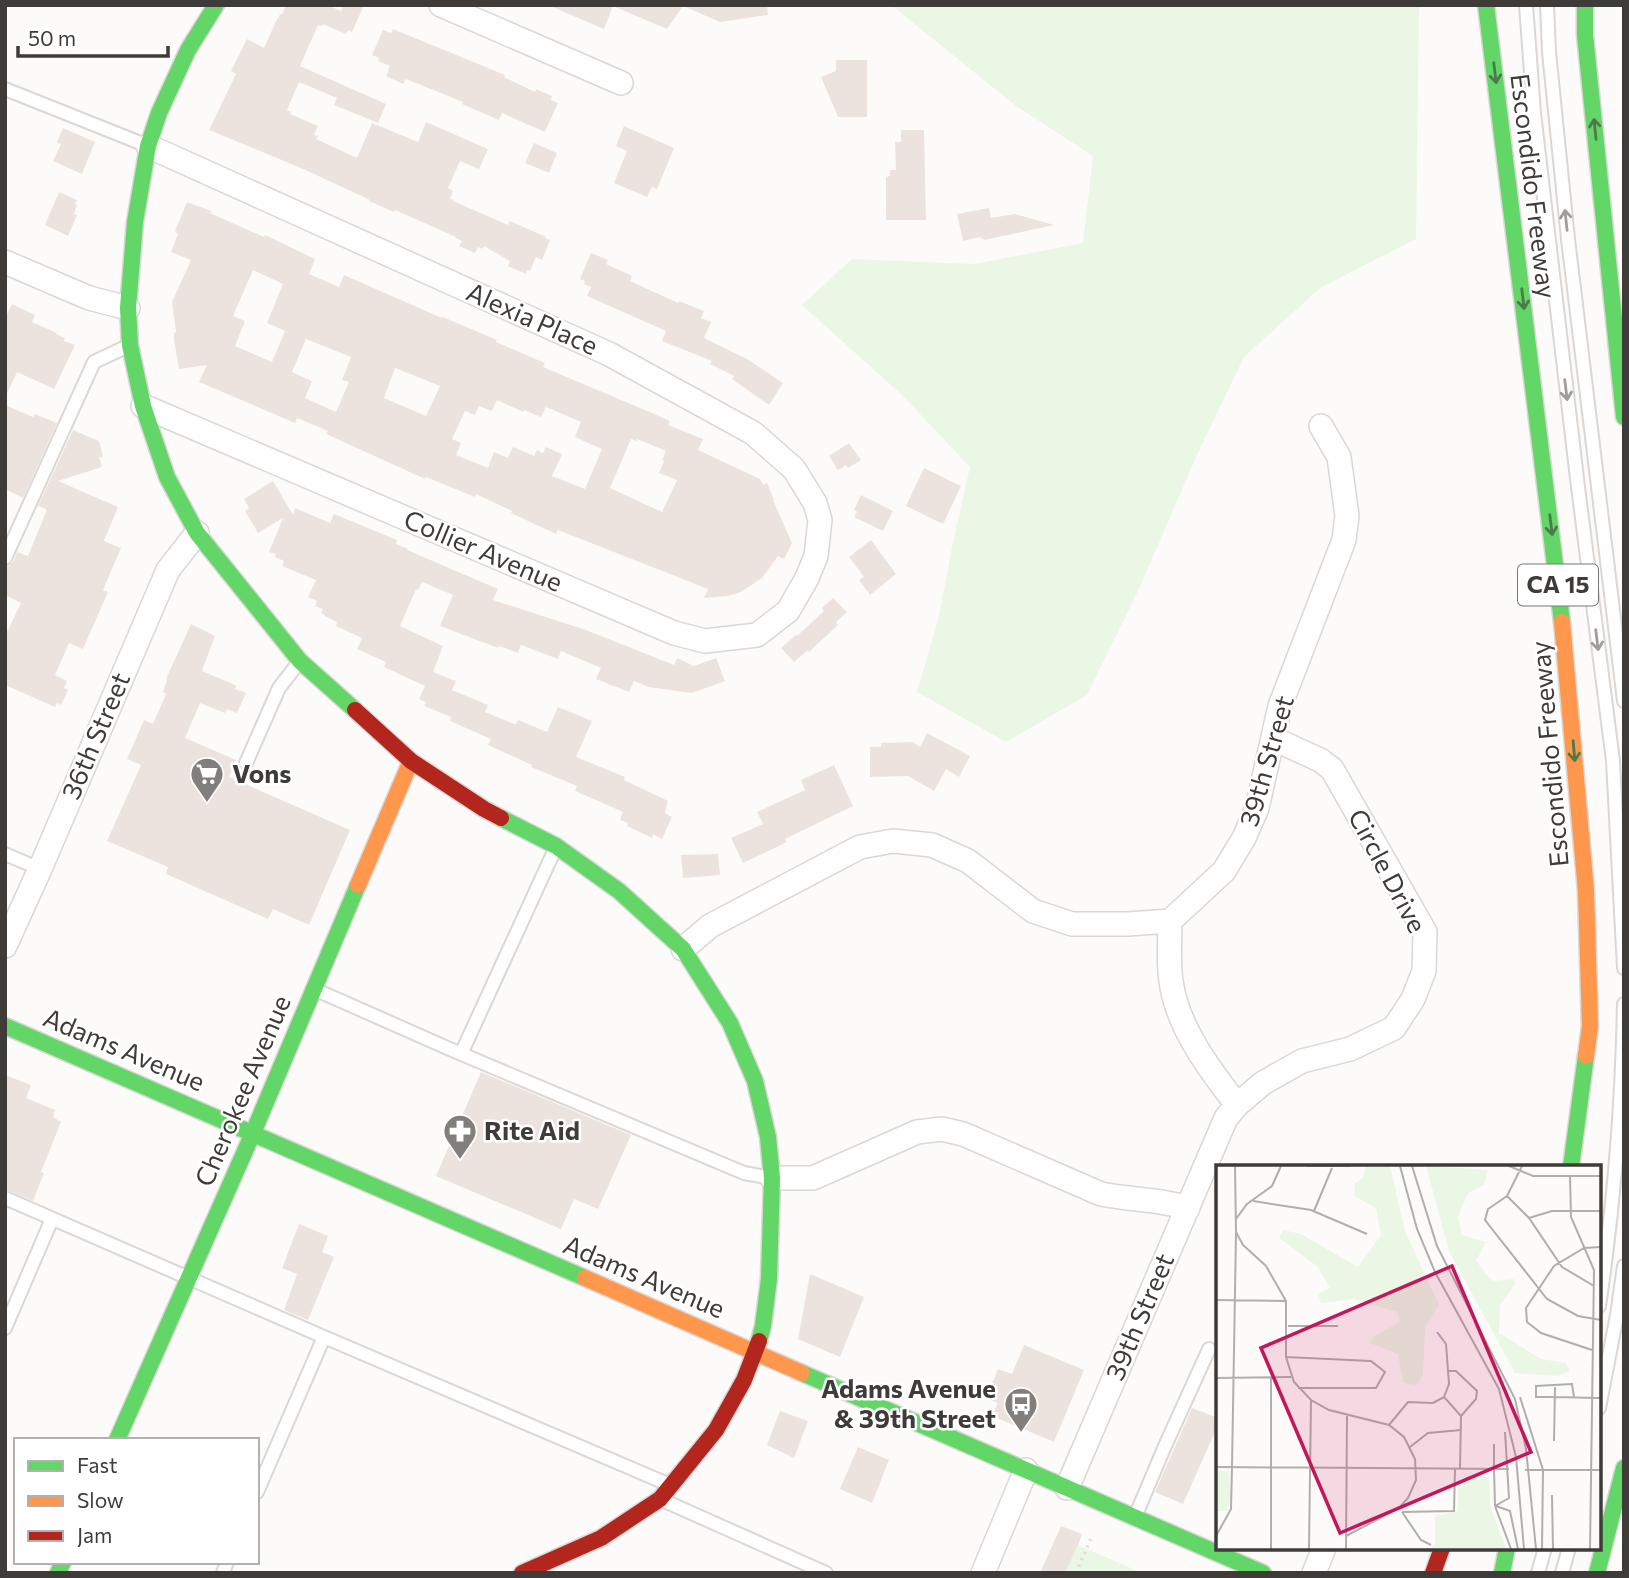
<svg xmlns="http://www.w3.org/2000/svg" width="1629" height="1578" viewBox="0 0 1629 1578" font-family="Commissioner,sans-serif">
<style>
.green{fill:#eaf7e4}
.building{fill:#ede3de;fill-rule:evenodd}
.lines{fill:none;stroke-linecap:round;stroke-linejoin:round}
.lane-casing{stroke:#dad7d5;stroke-width:16}
.street-casing{stroke:#dad7d5;stroke-width:26}
.fast-casing{stroke:#dad7d5;stroke-width:19}
.slow-casing{stroke:#dad7d5;stroke-width:19}
.jam-casing{stroke:#dad7d5;stroke-width:19}
.path{stroke:#dddcdb;stroke-width:3.5;stroke-dasharray:2 5;stroke-linecap:butt}
.lane{stroke:#fffefe;stroke-width:12}
.street{stroke:#fffefe;stroke-width:23}
.fast{stroke:#63d668;stroke-width:16}
.slow{stroke:#ff974d;stroke-width:16}
.jam{stroke:#b3261e;stroke-width:16}
.oneway{stroke:#4d794c}
.oneway2{stroke:#9e9c9c}
.labels{text-anchor:middle;stroke-width:5;stroke-linejoin:round;paint-order:stroke}
.shield{fill:#fff;stroke:#787674;stroke-width:2}
.shield-label{font-size:24px;font-weight:bold;fill:#3e3b39}
.street-label{font-size:26px;fill:#3e3b39;stroke:#fff}
.poi-label{font-size:26px;font-weight:bold;fill:#3e3b39;stroke:#fff;text-anchor:start}
.inset-road{fill:none;stroke:#b1aeac;stroke-width:2}
.view{fill:#c2185b;fill-opacity:0.15;stroke:#c2185b;stroke-width:3.5}
.inset-edge{fill:none;stroke:#3e3b39;stroke-width:3.5}
</style>
<rect width="100%" height="100%" fill="#fdfbf9"/>
<!-- green -->
<path class="green" d="M891,5H1419L1416,239L1320,288L1244,357L1197,455L1138,591L1087,695L1006,742L917,692L939,616L953,542L970,467L902,395L802,305L852,259L974,264L1083,243L1093,156L1016,106Z
M1078,1545L1142,1573H1065Z"/>
<!-- building -->
<path class="building" d="M286,5H327L341,11L344,5H364L352,32L348,30L346,34L323,24L321,26L318,25L300,66L386,104L378,123L334,105L337,98L299,82L287,110L291,112L290,114L318,126L314,135L318,136L316,139L357,158L372,123L418,142L426,122L488,149L479,169L460,161L448,188L453,191L450,198L454,200L453,201L508,225L510,221L546,237L545,238L550,240L542,260L536,257L530,271L527,270L526,274L508,266L510,261L484,246L482,249L478,247L475,253L459,246L462,241L455,238L456,237L395,210L394,212L369,201L370,200L301,168L209,130L236,74L231,71L247,39L264,48L277,19H278L280,14H282Z
M548,5H767L768,15L720,22L683,6L667,29L613,6L604,29Z
M393,29L505,75L504,77L535,92L536,89L552,96L551,100L558,103L545,132L502,113L499,120L462,104L463,102L406,79L403,84L386,76L390,66L378,61L379,58L372,55L383,30L391,33Z
M836,60H867V117H838L821,77L836,71Z
M624,126L674,148L657,189L652,187L647,197L614,183L627,151L616,146Z
M63,128L95,142L82,174L53,161L61,144L57,142Z
M901,130H924L926,220H886V177L890,176V170H896L895,142H901Z
M534,143L557,153L549,173L525,163Z
M59,192L77,200L75,204L77,205L74,214L77,215L68,236L45,225Z
M187,202L211,211L210,213L264,237L265,235L315,259L309,274L339,287L344,275L442,318L443,317L497,340L496,342L545,363L543,367L652,413L670,421L668,425L703,439L698,450L760,479L763,485L767,483L774,500H773L792,543L784,559L778,556L762,578L741,592L728,596L704,598L708,589L558,530L556,534L511,513L512,511L476,494L475,497L426,477L425,479L326,434L328,431L297,418L295,423L199,382L207,365L179,369L174,340V333L176,332L172,302L191,260L171,252L178,234L175,231ZM253,270L283,284L267,323L285,331L272,362L235,346L245,321L233,316ZM306,339L351,357L342,380L349,382L336,412L305,398L312,381L292,372ZM395,368L440,386L426,416L384,398ZM497,400L523,412L524,410L541,417L546,407L581,422L575,437L602,449L585,489L552,476L562,454L546,447L543,453L537,450L534,456L513,447L508,458L494,452L488,468L456,455L461,443L452,439L465,411L475,415L479,406L492,411ZM631,439L637,441V439L666,451L662,460L664,461L659,473L677,480L662,512L610,488Z
M989,208L991,218L1015,214L1054,225L984,240L980,237L963,241L957,214Z
M591,253L608,260L606,264L632,276L630,281L678,303L679,301L704,311L701,318L711,322L704,338L749,360L783,383L769,405L732,379L734,376L710,364L712,361L662,341L666,331L587,296L591,287L584,284L585,281L580,279Z
M12,304L35,315L32,322L57,333L56,334L65,338L64,341L75,345L54,389L17,372L5,398V318Z
M5,405L33,417L35,414L57,423L23,498L5,489Z
M73,430L99,441L103,456L99,458L102,467L58,481L118,507L104,541L121,548L103,590L108,592L83,649L69,643L55,675L67,681L64,688L68,690L61,705L57,703L55,707L5,685V636L21,603L5,595V567L13,562L17,552L28,556L46,512V509L38,506Z
M849,443L861,460L848,468L846,465L838,470L829,456Z
M924,468L961,486L943,524L906,506Z
M273,481L293,515L295,508L330,523L334,514L397,540L396,544L408,549L407,550L498,589L493,600L586,630L674,665L677,658L694,666L716,658L725,681L692,693L648,687L634,681L629,692L596,679L601,668L561,651L558,659L521,645L518,653L499,646L498,648L440,626L453,595L422,582L418,590L416,589L400,626L443,646L433,672L456,681L452,690L488,705L485,712L514,724H516L518,720L547,732L558,707L592,721L576,757L625,777L624,780L668,801L665,813L672,817L662,839L653,834L652,838L627,826L628,823L620,820L623,812L575,791L577,786L531,767L532,765L488,745L491,739L450,721L451,717L424,706L426,702L419,699L425,686L384,667L386,662L357,649L362,638L336,626L337,622L325,616V615L321,613L323,609L315,606L317,601L308,597L316,580L282,566L284,561L275,557L276,554L269,552L283,518L258,533L245,511L249,508L244,499Z
M861,495L893,511L883,531L854,517L857,512L854,510Z
M871,540L896,574L870,595L859,580L864,577L849,557Z
M833,598L847,612L836,622L838,625L809,652L808,650L794,662L781,648L796,635L797,636L824,611L822,608Z
M191,624L215,636L202,671L233,684L236,686L235,689L246,693L237,713L227,709L225,713L200,703L185,738L236,760L229,777L350,830L309,925L273,909L268,919L166,874L168,867L107,841L141,765L127,759L144,720L153,724L166,694L163,692L167,680L166,679Z
M927,733L970,756L959,777L946,769L934,791L908,776L870,777V747H881V743L913,742L920,747Z
M834,765L853,806L785,839L787,842L743,863L731,838L763,824L757,812L805,790L801,780Z
M718,854L720,875L683,878L681,855Z
M481,1072L631,1135L598,1209L574,1199L561,1229L436,1176Z
M5,1075L31,1085L26,1098L55,1110L53,1117L61,1122L41,1172L44,1173L33,1201L5,1189Z
M299,1224L328,1236L322,1252L334,1257L308,1320L284,1310L297,1274L282,1268Z
M810,1274L864,1297L840,1357L798,1339Z
M1024,1345L1084,1370L1054,1442L992,1416L998,1403L986,1398L998,1369L1012,1374Z
M1192,1408L1218,1418V1425L1183,1504L1155,1492Z
M780,1411L808,1421L794,1458L767,1445Z
M858,1447L889,1460L872,1503L840,1489Z
M1061,1526L1082,1534L1078,1545L1065,1573H1040Z"/>
<g class="lines">
<defs>
<path id="lane" d="M1526,5L1534,113L1578,487L1613,761L1624,968
M1547,5L1549,52L1568,239L1624,701
M5,89L148,146
M5,558L94,362L130,345
M246,763L279,688L300,661
M5,854L40,869
M314,989L452,1050L744,1173L772,1178
M461,1054L556,847
M5,1198L324,1337L670,1485
M1599,1306C1614,1206 1622,1105 1624,1004
M5,1328L52,1219
M1599,1408L1617,1315L1624,1266
M257,1492L324,1337
M660,1499L826,1573
M1135,1517L1165,1446L1209,1349
M223,1573L227,1562
M1538,1573L1545,1548
M1562,1573L1569,1548"/>
<path id="street" d="M441,5L621,83
M5,262L89,298L128,308
M143,406L674,633L705,641L757,635L788,611L807,578L816,556L820,520L815,503L794,469L753,433L609,354L148,146
M5,946L40,869L168,570L197,533
M683,949L710,926L860,847L893,841L932,845L968,861L1033,911L1072,924H1128L1170,921
M1237,1105C1210,1070 1177,1027 1171,981C1168,962 1170,941 1170,921L1224,871L1244,838L1257,808L1280,706L1344,540L1347,516L1339,457L1321,426
M772,1178H813L917,1132L942,1129L963,1134L1101,1194C1130,1200 1159,1199 1188,1208
M1067,1488L1226,1118L1237,1105L1263,1083L1302,1061L1350,1049L1394,1028L1413,999L1424,971L1425,932L1332,769L1320,760L1274,739
M983,1573L1026,1470
M1314,1573L1324,1548"/>
<path id="fast" d="M216,5L188,50L159,113L148,146L135,222L128,308L130,345L143,406L167,477L197,533L300,661L355,710
M1486,5L1562,622
M1585,5V35L1624,417
M501,818L556,846L619,891L683,949L730,1023L755,1081L768,1137L772,1178L769,1279L763,1326L759,1341
M5,1026L585,1278
M1571,1167L1586,1056
M802,1373L1263,1573
M117,1440L253,1133L358,885
M58,1573L63,1562
M1502,1573L1507,1548
M1597,1573L1624,1468"/>
<path id="slow" d="M1562,622L1586,891L1590,1026L1586,1056
M358,885L411,761
M585,1278L802,1373"/>
<path id="jam" d="M355,710L411,761L484,809L501,818
M522,1573L601,1538L660,1499L716,1430L744,1380L759,1341
M1433,1573L1442,1548"/>
</defs>
<!-- lane casing -->
<use href="#lane" class="lane-casing"/>
<!-- street casing -->
<use href="#street" class="street-casing"/>
<!-- fast casing -->
<use href="#fast" class="fast-casing"/>
<!-- slow casing -->
<use href="#slow" class="slow-casing"/>
<!-- jam casing -->
<use href="#jam" class="jam-casing"/>
<!-- path -->
<path class="path" d="M1076,1573L1092,1536"/>
<!-- lane -->
<use href="#lane" class="lane"/>
<!-- street -->
<use href="#street" class="street"/>
<!-- fast -->
<use href="#fast" class="fast"/>
<!-- slow -->
<use href="#slow" class="slow"/>
<!-- jam -->
<use href="#jam" class="jam"/>
</g>
<!-- one-way arrows -->
<defs><path id="oneway-shaft" d="M-6 0H5M1.5-3L5.5 0L1.5 3" fill="none" stroke-width="1.6" stroke-linecap="round" stroke-linejoin="round" transform="scale(1.75)"/></defs>
<g class="oneway">
<use href="#oneway-shaft" transform="translate(1495 73) rotate(83)"/>
<use href="#oneway-shaft" transform="translate(1595 129) rotate(-96)"/>
<use href="#oneway-shaft" transform="translate(1523 299) rotate(83)"/>
<use href="#oneway-shaft" transform="translate(1551 525) rotate(83)"/>
<use href="#oneway-shaft" transform="translate(1574 751) rotate(85)"/>
</g>
<g class="oneway2">
<use href="#oneway-shaft" transform="translate(1566 220) rotate(-96)"/>
<use href="#oneway-shaft" transform="translate(1566 390) rotate(83)"/>
<use href="#oneway-shaft" transform="translate(1597 640) rotate(83)"/>
</g>
<!-- icons -->
<defs>
<symbol id="supermarket-pin" viewBox="-11 -11 22 30"><path d="M0 17L-7.5 6A9.5 9.5 0 1 1 7.5 6Z" fill="#817e7c" stroke="#fff"/><path d="M-6-5.5h2.5l.6 2H6L4.5 2H-2.5L-4.4-4H-6ZM-1.5 3.2a1.3 1.3 0 1 0 .1 0ZM3 3.2a1.3 1.3 0 1 0 .1 0Z" fill="#fff"/></symbol>
<symbol id="pharmacy-pin" viewBox="-11 -11 22 30"><path d="M0 17L-7.5 6A9.5 9.5 0 1 1 7.5 6Z" fill="#817e7c" stroke="#fff"/><path d="M-2-6h4v4h4v4h-4v4h-4v-4h-4v-4h4Z" fill="#fff"/></symbol>
<symbol id="bus-pin" viewBox="-11 -11 22 30"><path d="M0 17L-7.5 6A9.5 9.5 0 1 1 7.5 6Z" fill="#817e7c" stroke="#fff"/><path d="M-5-6H5V4H4V6H2V4H-2V6H-4V4H-5ZM-3.5-4V0h7V-4ZM-3.5 1.2v1.5H-2V1.2ZM2 1.2v1.5H3.5V1.2Z" fill="#fff"/></symbol>
</defs>
<g fill-rule="evenodd">
<use href="#supermarket-pin" x="188" y="755" width="38" height="52"/>
<use href="#pharmacy-pin" x="441" y="1112" width="38" height="52"/>
<use href="#bus-pin" x="1002" y="1385" width="38" height="52"/>
</g>
<g class="labels">
<!-- shield labels -->
<rect class="shield" x="1518" y="564.5" width="80" height="41" rx="5"/>
<g class="shield-label">
<text x="1558" y="593">CA 15</text>
</g>
<!-- street labels -->
<g class="street-label">
<text transform="translate(1533 186) rotate(83)" y="9">Escondido Freeway</text>
<text transform="translate(532 319) rotate(24)" y="9">Alexia Place</text>
<text transform="translate(483 551) rotate(23)" y="9">Collier Avenue</text>
<text transform="translate(96 736) rotate(-67)" y="9">36th Street</text>
<text transform="translate(1550 754) rotate(-95)" y="9">Escondido Freeway</text>
<text transform="translate(1267 761) rotate(-74)" y="9">39th Street</text>
<text transform="translate(1387 871) rotate(62)" y="9">Circle Drive</text>
<text transform="translate(124 1050) rotate(23)" y="9">Adams Avenue</text>
<text transform="translate(243 1091) rotate(-67)" y="9">Cherokee Avenue</text>
<text transform="translate(644 1277) rotate(23)" y="9">Adams Avenue</text>
<text transform="translate(1140 1317) rotate(-67)" y="9">39th Street</text>
</g>
<!-- poi labels -->
<g class="poi-label">
<text x="232" y="783">Vons</text>
<text x="484" y="1140">Rite Aid</text>
<text x="996" y="1398" text-anchor="end">Adams Avenue<tspan x="996" dy="30">&amp; 39th Street</tspan></text>
</g>
</g>
<!-- overview -->
<g transform="translate(1216 1165)">
<rect width="385" height="385" fill="#fdfbf9"/>
<path d="M150,1H174L189,66L223,140L209,163L207,210L200,220L187,218L182,189L154,178L158,171L184,157L181,147L137,134L105,138L102,129L114,123L102,102L63,73L67,65L85,69L142,102L165,70L160,43L138,31L139,18L147,13ZM210,1L272,5L268,20L252,28L242,52L246,70L270,77L260,96L272,111L278,116L298,114L299,119L284,140L283,168L325,194L350,198L354,206L341,211L299,208L233,86ZM0,306H13L15,332L11,346H0ZM249,310L273,312L274,341L290,384H213L219,379V351L242,346V320H248Z" fill="#eaf7e4"/>
<path class="inset-road" d="M19,1L20,67L27,80L50,101L70,136V192L78,217L95,235L113,245L173,260L188,272L199,294L200,315L192,333L183,343L130,371M91,1H135M184,1L201,64L219,107L283,224L300,292L308,384M196,1L221,81L299,234L310,284L320,384M293,1L317,11H385M306,1L291,31L272,44L269,55L331,134L362,151L385,155M354,11L355,52L378,105L374,384M291,31L313,53L346,102L378,121M37,36L95,45L151,69M98,46L116,3M313,53L336,46H385M20,54L31,39L56,21L65,1M0,135L70,136M72,161H122M221,167L230,179L233,219L228,232L245,251M376,185L325,168L311,157L310,143L338,101L368,83L385,82M70,192L155,196L169,207L160,223H82M231,206H240L261,226L260,234L245,251M0,213L75,212M304,232L327,305L326,384M358,232L356,219L320,221V232H339L380,233H385M173,260L192,237L217,238L228,232M338,276L339,222M278,279V304M194,282L212,268L245,265M0,302L293,304M16,302L20,68M244,304L245,251M278,304L279,341M309,305H385M336,330L337,384M279,341L295,384M279,341L293,333L289,267M280,341L294,346L302,384M186,347L238,346L239,304M186,347L205,375L215,380M0,371L15,344L16,302M55,384V213M93,384L95,235M130,384L131,251"/>
<path class="view" d="M236,101L315,287L124,368L45,183Z"/>
<rect width="385" height="385" class="inset-edge"/>
</g>
<!-- border -->
<rect width="1629" height="1578" fill="none" stroke="#3e3b39" stroke-width="14"/>
<!-- legend -->
<rect x="14" y="1438" width="245" height="126" fill="#ffffff" stroke="#b2b1b0" stroke-width="2"/>
<rect x="28" y="1461" width="35" height="10" fill="#63d668" stroke="#b2b1b0" stroke-width="2"/>
<text x="77" y="1473" font-size="21" fill="#3e3b39">Fast</text>
<rect x="28" y="1496" width="35" height="10" fill="#ff974d" stroke="#b2b1b0" stroke-width="2"/>
<text x="77" y="1508" font-size="21" fill="#3e3b39">Slow</text>
<rect x="28" y="1531" width="35" height="10" fill="#b3261e" stroke="#b2b1b0" stroke-width="2"/>
<text x="77" y="1543" font-size="21" fill="#3e3b39">Jam</text>
<!-- scale -->
<path d="M18 46v10h150v-10" fill="none" stroke="#3e3b39" stroke-width="3.5"/>
<text x="28" y="46" font-size="21" fill="#3e3b39" stroke="#ffffff" stroke-width="5" paint-order="stroke">50 m</text>
</svg>
